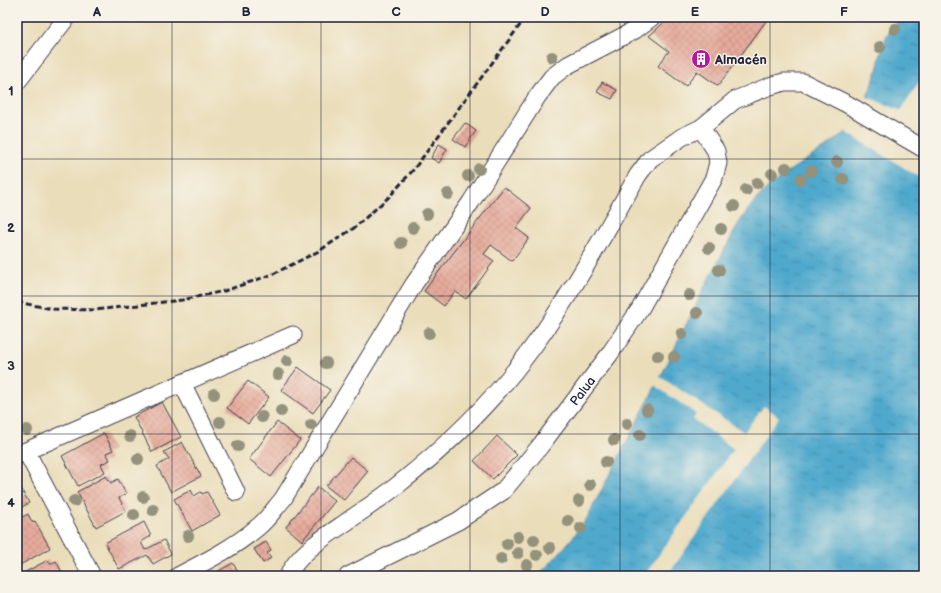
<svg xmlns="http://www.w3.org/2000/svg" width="941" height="593" viewBox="0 0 941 593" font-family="'Balsamiq Sans',sans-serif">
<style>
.water{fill:url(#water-ripples);stroke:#386684}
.pier{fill:#eaddb9}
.building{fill:url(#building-cross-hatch)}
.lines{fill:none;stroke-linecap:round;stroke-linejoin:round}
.minor-casing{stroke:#403e4e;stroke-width:19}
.minor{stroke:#fff;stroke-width:17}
.rail{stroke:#22223b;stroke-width:3;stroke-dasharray:6 3;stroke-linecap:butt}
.tree{fill:#94917b}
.grid{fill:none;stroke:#22223b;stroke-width:1;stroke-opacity:0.55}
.labels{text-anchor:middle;stroke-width:3;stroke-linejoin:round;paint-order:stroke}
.poi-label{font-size:13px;font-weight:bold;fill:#22223b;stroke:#f7f3e8;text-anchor:start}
.street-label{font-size:13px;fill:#22223b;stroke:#f7f3e8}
.neatline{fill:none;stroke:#22223b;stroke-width:1.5}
.grid-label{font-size:13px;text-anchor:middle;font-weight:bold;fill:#22223b}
</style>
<defs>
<pattern id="water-ripples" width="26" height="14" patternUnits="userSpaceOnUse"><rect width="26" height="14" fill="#4fa9cd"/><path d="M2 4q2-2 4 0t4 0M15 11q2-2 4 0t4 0" fill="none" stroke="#4189a8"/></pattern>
<pattern id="building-cross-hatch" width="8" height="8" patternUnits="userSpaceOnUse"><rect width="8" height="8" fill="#e6ab9b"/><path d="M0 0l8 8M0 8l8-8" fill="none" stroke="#c59386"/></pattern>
</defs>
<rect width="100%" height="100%" fill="#f7f3e8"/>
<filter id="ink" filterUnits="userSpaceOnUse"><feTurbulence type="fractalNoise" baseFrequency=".025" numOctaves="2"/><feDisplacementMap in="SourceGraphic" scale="8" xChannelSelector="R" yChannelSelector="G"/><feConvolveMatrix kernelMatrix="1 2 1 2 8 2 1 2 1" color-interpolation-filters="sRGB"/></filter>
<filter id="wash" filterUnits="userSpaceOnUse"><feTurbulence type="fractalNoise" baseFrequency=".012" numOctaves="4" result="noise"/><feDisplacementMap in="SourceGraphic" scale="16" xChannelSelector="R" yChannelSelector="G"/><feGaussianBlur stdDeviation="0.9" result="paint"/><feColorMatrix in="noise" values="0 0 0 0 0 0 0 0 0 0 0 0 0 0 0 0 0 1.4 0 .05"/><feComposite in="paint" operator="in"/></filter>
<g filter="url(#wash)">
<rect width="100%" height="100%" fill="#eaddb9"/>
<!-- water -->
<path class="water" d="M900,17H924V576H537C556,558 572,540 587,518L664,370L705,286L739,223L753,203L766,189L789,171L829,145L846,132L864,105L876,74L882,49L887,35Z"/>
<!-- pier -->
<path class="pier" d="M924,79V113L920,119L924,122V180L844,131L853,121L865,96L901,111L919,82Z
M659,376L744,432L764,406L779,417L667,576H644L734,449L693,419L696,414L654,385Z"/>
<g id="blocks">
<!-- building -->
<path class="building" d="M670,17H769L718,86L697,71L686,86L658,66L669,51L649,36Z
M602,82L617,90L612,99L597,92Z
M465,123L476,131L465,147L453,139Z
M439,144L447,149L439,163L431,158Z
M504,187L531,208L516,228L529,238L512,261L491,245L484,254L494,261L466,299L455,291L444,306L424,291Z
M298,367L330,390L313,413L281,390Z
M248,381L269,397L248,424L227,408Z
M162,402L181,437L152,452L134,417Z
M277,422L300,440L271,477L249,459Z
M104,433L113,450L106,453L110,460L101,464L105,472L78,486L62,456Z
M497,436L517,455L493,479L474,461Z
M182,442L201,476L171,492L157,466L169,459L164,452Z
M351,457L368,471L344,500L326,486Z
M106,476L111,483L118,479L126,494L119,498L126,511L96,527L77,492Z
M17,482L29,503L17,510Z
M318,487L335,501L302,541L286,527Z
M191,490L194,496L201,492L202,494L207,492L220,515L192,531L174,499Z
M28,514L32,522L35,521L50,548L20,565L17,560V520Z
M144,522L151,536L141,542L145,550L164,540L171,554L153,564L147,555L119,569L105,543Z
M266,542L271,550L267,553L271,558L263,563L254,549Z
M48,560L50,564L56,561L64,576H18Z
M233,563L240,576H210Z"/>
</g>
</g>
<g filter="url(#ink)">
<use href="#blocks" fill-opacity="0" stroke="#403e4e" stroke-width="1"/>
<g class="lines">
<defs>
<g id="minor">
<path d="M17,82L67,17"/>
<path d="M182,383L236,492"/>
<path d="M26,451L92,576"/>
<path d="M17,455L293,335"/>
<path d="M178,576C205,562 235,547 258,527C268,519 275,508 283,499L414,284L471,202L537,97L552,77L568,65L635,30L652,17"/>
<path d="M288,576C297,554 326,536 345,523C363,510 382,498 399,484C447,446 496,398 532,348C572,294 604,234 638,175L650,159L682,137L701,128L735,100L770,86L784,82H803L847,104L924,149"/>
<path id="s1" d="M348,576L458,521L503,491L541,445L609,355L640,309L714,178L718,163L716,151L701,128"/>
</g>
</defs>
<!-- minor casing -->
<use href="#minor" class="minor-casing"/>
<!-- minor -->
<use href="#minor" class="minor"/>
<!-- rail -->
<path class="rail" d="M17,302L53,309L95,310L182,300L224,291L271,275L319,251L354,228L389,197L414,169L526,17"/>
</g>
<!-- trees -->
<g class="tree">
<circle cx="895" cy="29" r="6"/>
<circle cx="880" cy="47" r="6"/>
<circle cx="552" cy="57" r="6"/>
<circle cx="837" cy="162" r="6"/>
<circle cx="786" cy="168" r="6"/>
<circle cx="479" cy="169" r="6"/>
<circle cx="811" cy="171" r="6"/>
<circle cx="772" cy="174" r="6"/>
<circle cx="468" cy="176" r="6"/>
<circle cx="801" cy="179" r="6"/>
<circle cx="843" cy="179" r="6"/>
<circle cx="757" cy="183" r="6"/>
<circle cx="746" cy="190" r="6"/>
<circle cx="448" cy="194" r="6"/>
<circle cx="734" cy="206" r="6"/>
<circle cx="427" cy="214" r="6"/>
<circle cx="413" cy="228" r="6"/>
<circle cx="721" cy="229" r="6"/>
<circle cx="401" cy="243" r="6"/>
<circle cx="709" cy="248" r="6"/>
<circle cx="719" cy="270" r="6"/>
<circle cx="689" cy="295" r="6"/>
<circle cx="697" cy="313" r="6"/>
<circle cx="429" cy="333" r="6"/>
<circle cx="682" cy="334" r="6"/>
<circle cx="658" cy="356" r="6"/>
<circle cx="674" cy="357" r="6"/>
<circle cx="287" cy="361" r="6"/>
<circle cx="326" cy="363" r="6"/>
<circle cx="278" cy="374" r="6"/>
<circle cx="214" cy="394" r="6"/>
<circle cx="647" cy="410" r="6"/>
<circle cx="281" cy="411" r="6"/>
<circle cx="262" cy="417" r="6"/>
<circle cx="220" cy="422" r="6"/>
<circle cx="627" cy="424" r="6"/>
<circle cx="311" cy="425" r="6"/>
<circle cx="27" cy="430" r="6"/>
<circle cx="640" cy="435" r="6"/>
<circle cx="130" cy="436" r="6"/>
<circle cx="614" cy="440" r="6"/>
<circle cx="238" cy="446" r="6"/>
<circle cx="138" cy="459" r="6"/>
<circle cx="606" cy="462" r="6"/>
<circle cx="590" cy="485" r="6"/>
<circle cx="143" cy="497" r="6"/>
<circle cx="74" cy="501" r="6"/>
<circle cx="579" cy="501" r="6"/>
<circle cx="153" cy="510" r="6"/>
<circle cx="134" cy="515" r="6"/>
<circle cx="568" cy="521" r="6"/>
<circle cx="581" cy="528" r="6"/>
<circle cx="188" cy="536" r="6"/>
<circle cx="518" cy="537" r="6"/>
<circle cx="534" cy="540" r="6"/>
<circle cx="507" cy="544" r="6"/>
<circle cx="550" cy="548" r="6"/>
<circle cx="518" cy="553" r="6"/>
<circle cx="537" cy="555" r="6"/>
<circle cx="501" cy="559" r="6"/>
<circle cx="527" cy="565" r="6"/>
</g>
</g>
<!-- grid -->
<path class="grid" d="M172,17V576M321,17V576M470,17V576M620,17V576M770,17V576M17,159H924M17,296H924M17,434H924"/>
<!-- icons -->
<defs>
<symbol id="building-disc" viewBox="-11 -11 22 22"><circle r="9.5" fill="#b5179e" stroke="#f7f3e8"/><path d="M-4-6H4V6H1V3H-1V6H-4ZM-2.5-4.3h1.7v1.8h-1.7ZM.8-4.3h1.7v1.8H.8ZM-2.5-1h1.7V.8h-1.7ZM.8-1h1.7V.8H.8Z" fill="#fff"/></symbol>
</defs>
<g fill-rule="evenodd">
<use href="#building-disc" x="690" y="48" width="22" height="22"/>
</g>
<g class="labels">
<!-- poi labels -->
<g class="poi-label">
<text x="715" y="64">Almacén</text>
</g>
<!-- street labels -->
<g class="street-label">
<text dy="5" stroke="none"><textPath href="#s1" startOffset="305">Palua</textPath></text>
</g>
</g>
<!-- margin -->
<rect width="941" height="593" fill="none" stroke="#f7f3e8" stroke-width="44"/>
<rect x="22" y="22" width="897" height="549" class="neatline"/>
<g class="grid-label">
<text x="97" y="16">A</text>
<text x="246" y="16">B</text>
<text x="396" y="16">C</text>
<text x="545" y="16">D</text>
<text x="695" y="16">E</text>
<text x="844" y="16">F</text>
<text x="11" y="95">1</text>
<text x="11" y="232">2</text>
<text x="11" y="370">3</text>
<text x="11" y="507">4</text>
</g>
</svg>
